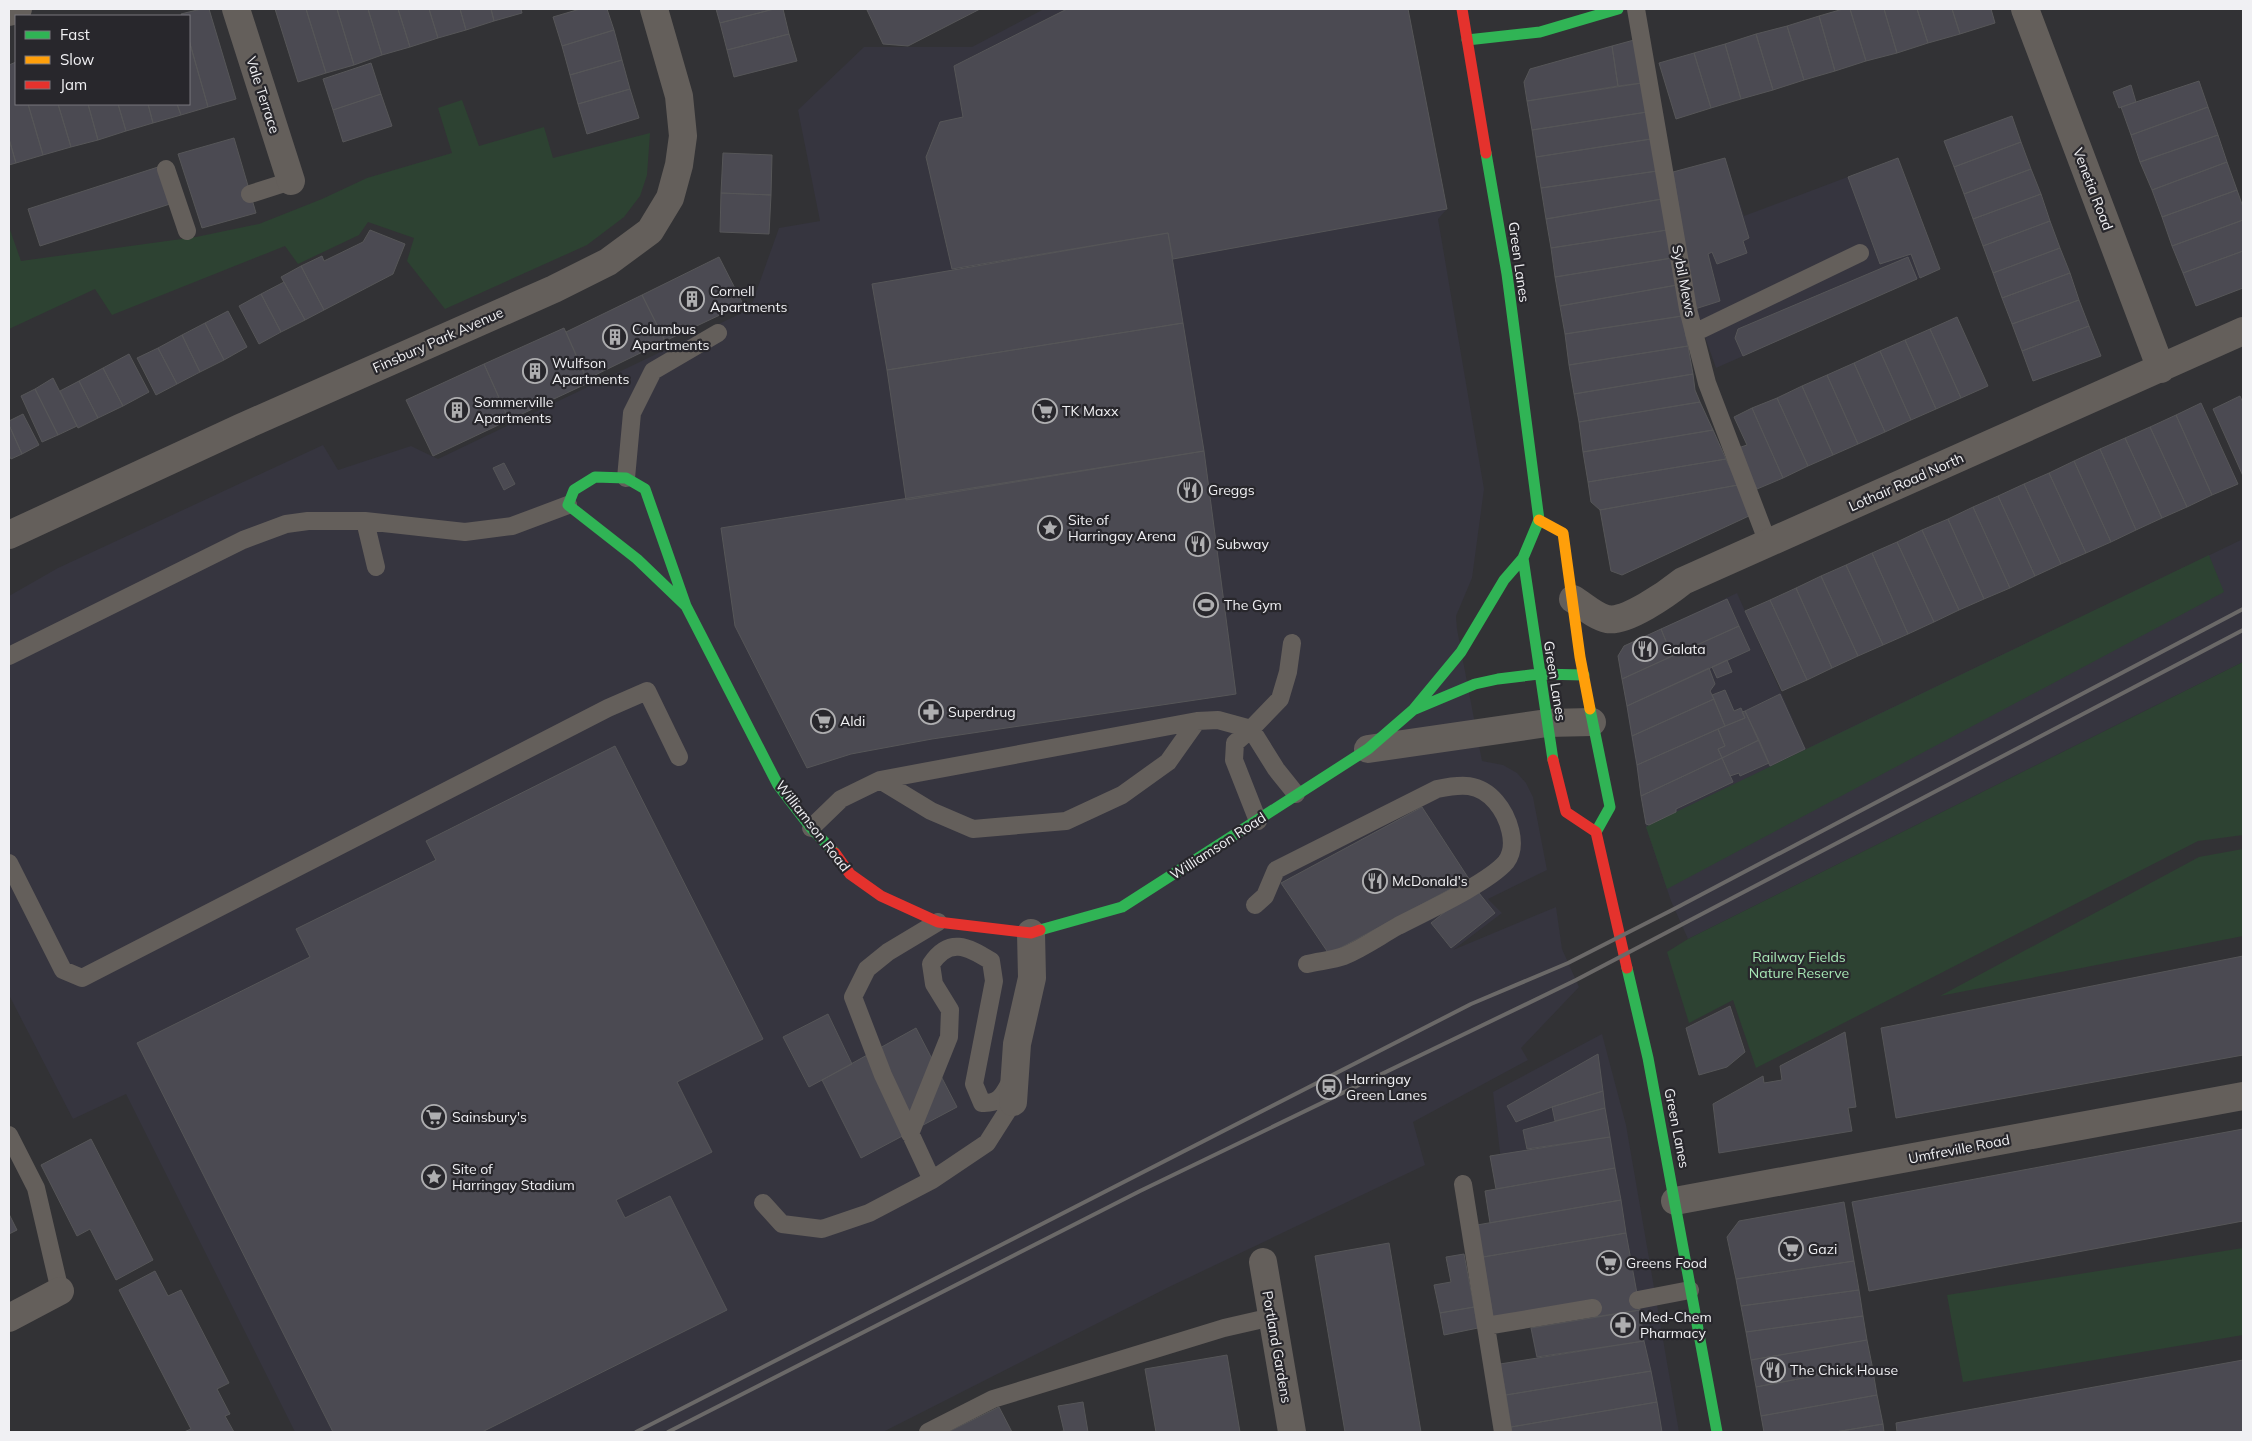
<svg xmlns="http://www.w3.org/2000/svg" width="2252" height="1441" viewBox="0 0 2252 1441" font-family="Mulish,sans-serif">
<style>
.built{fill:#36353f}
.green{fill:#2d4232}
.building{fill:#4b4a52;stroke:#565658}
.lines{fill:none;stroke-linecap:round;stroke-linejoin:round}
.lane{stroke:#645f5b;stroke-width:18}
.street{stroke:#645f5b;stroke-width:28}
.fast{stroke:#30b455;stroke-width:11}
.slow{stroke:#ff9f0a;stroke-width:11}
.jam{stroke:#e5322d;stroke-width:11}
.rail{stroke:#6b6968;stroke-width:4}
.labels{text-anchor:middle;stroke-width:4.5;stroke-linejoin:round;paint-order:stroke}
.street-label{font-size:14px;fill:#f0f0f3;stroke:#28272c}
.poi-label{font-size:14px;fill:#f0f0f3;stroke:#28272c;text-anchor:start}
.park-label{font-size:14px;fill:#a8e8b6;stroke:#28272c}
</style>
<rect width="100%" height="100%" fill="#323235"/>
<!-- built -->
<path class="built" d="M1044,9H1408L1447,209L1438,219L1484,489L1472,578L1456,616L1457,629L1482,761L1503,765L1517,773L1526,783L1533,797L1547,870L1488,899L1502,913L1453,950L1556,907L1562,949L1579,987L1521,1048L1528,1060L1413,1122L1425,1165L1169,1287L883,1432H295L126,1094L73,1119L9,995V596L58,568L323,445L338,470L411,446L438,459L750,309L779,228L820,221L798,110L864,47H972Z
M1725,158L1744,216L1898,158L1940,269L1716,368L1695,309L1673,172Z
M2243,539V662L1688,939L1671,901L1646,827L1618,656L1624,646L1737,593L1806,749Z
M1602,1034L1626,1125L1679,1432H1549L1501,1161L1493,1092Z"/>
<!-- green -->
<path class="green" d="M462,100L479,146L544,127L553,158L650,133L647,175L640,196L624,217L587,245L445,309L407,261L414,238L368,222L359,235L298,264L285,246L112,315L95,289L9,329V227L21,261L196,237L259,224L322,199L367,178L452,153L438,108Z
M2209,555L2224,592L1667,889L1646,827L1649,825Z
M2243,662V835L2198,841L1756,1068L1733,1000L1689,1023L1667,952L1688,939Z
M2243,849V936L1940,996L2199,857Z
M2243,1248V1335L1963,1382L1947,1295Z"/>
<!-- building -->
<path class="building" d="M201,9H209L236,99L208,107L189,40V16H182L181,14Z
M275,9H306L326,73L298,82Z
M306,9H337L354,65L326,73Z
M337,9H368L382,55L354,65Z
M368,9H398L410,47L382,55Z
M398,9H429L438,38L410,47Z
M429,9H460L466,30L438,38Z
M460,9H491L494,21L466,30Z
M491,9H521L522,13L494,21Z
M580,9H607L614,30L562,46L553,17Z
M716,9H774L720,23Z
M774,9H783L789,34L727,50L720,23Z
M870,9H980L908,46L883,44L867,10Z
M1067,9H1408L1447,209L1173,259L1168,233L952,269L926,157L940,122L963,117L954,66Z
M1843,9H1850L1866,61L1835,71L1819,16Z
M1850,9H1884L1897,53L1866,61Z
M1884,9H1917L1928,43L1897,53Z
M1917,9H1952L1960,34L1928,43Z
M1952,9H1991L1995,23L1960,34Z
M1819,16L1835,71L1804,80L1787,26Z
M1787,26L1804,80L1773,90L1756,34Z
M614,30L622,60L570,75L562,46Z
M789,34L797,61L734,77L727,50Z
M1756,34L1773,90L1741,99L1725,44Z
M189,40L208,107L181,115L177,104H189Z
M1634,40L1642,83L1618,86L1612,46Z
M1725,44L1741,99L1711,108L1694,53Z
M1612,46L1618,86L1527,101L1524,82L1530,69Z
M1694,53L1711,108L1676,119L1659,63Z
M622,60L630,89L578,104L570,75Z
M16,62V104H28L43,155L16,163L9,139V65Z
M371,63L381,94L333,110L323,79Z
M2199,81L2208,107L2131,135L2121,107Z
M1642,83L1647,112L1532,130L1527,101Z
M2131,85L2136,102L2119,108L2113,92Z
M630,89L639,118L587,134L578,104Z
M381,94L392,126L343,142L333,110Z
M28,104H58L71,147L43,155Z
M58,104H88L98,140L71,147Z
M88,104H118L126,131L98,140Z
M118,104H148L153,123L126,131Z
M148,104H177L181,115L153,123Z
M2208,107L2218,135L2140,162L2131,135Z
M1647,112L1651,139L1536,157L1532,130Z
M2012,116L2021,142L1954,167L1944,141Z
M2218,135L2227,162L2152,190L2140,162Z
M234,138L256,213L202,228L178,154Z
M9,139L16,163L9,165Z
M1651,139L1657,171L1541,188L1536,157Z
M2021,142L2031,169L1964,194L1954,167Z
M723,153L772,155L771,195L721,193Z
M1725,158L1749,238L1743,241L1747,253L1717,264L1712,252L1708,254L1720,301L1695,309L1673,172Z
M1898,158L1940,269L1920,278L1911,254L1880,264L1848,177Z
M2227,162L2237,190L2162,217L2152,190Z
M158,167L170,204L40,246L28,209Z
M2031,169L2041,194L1973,219L1964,194Z
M1657,171L1662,199L1546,219L1541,188Z
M2237,190L2243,207V220L2172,246L2162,217Z
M721,193L771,195L769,234L720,232Z
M2041,194L2050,221L1983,246L1973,219Z
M1662,199L1667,230L1551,248L1546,219Z
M2243,220V251L2183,273L2172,246Z
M2050,221L2060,248L1993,273L1983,246Z
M370,230L405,244L393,274L324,310L301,266L322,256L324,261L363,242Z
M1667,230L1672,258L1555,277L1551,248Z
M1168,233L1183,323L887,370L872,284Z
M2060,248L2070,273L2002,298L1993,273Z
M2243,251V288L2196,306L2183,273Z
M719,257L743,304L665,341L642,295Z
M1908,257L1917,279L1743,356L1735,338L1738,329Z
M1672,258L1677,285L1560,306L1555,277Z
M301,266L324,310L305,320L281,277Z
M2070,273L2079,300L2012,324L2002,298Z
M284,282L305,320L281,332L261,294Z
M1677,285L1682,316L1565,334L1560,306Z
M261,294L281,332L259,344L239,306Z
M642,295L665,341L587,379L566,332Z
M2079,300L2089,326L2022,351L2012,324Z
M228,311L247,347L224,360L205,323Z
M1682,316L1688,346L1569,365L1565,334Z
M1957,317L1988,386L1961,398L1930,329Z
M205,323L224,360L200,372L182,335Z
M1183,323L1204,451L906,500L887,370Z
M2089,326L2101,356L2033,381L2022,351Z
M564,328L588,383L509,420L484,364Z
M1930,329L1961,398L1936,409L1905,340Z
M182,335L200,372L177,384L158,348Z
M1905,340L1936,409L1911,420L1880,351Z
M1688,346L1693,374L1574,394L1569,365Z
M158,348L177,384L156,395L137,358Z
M1880,351L1911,420L1885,432L1854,363Z
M129,354L149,392L123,406L103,368Z
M1854,363L1885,432L1858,444L1827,375Z
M484,364L509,420L433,456L406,400Z
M103,368L123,406L98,418L79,381Z
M1693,374L1695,390L1700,402L1579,422L1574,394Z
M1827,375L1858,444L1833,455L1802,386Z
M53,378L77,426L58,435L35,389Z
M79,381L98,418L78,428L60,391Z
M1802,386L1833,455L1808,466L1777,398Z
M35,389L58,435L42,442L21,396Z
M2240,396L2243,403V476L2213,409Z
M1777,398L1808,466L1783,478L1752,408Z
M1700,402L1713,430L1583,452L1579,422Z
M2201,403L2238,484L2212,495L2176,415Z
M1752,408L1783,478L1757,489L1738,448L1747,445L1734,417Z
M23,414L39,445L22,454L9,425V421Z
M2176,415L2212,495L2187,507L2150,427Z
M9,425L22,454L11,459L9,455Z
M2150,427L2187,507L2162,518L2125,438Z
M1713,430L1726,459L1588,482L1583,452Z
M2125,438L2162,518L2136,530L2100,449Z
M2100,449L2136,530L2111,542L2074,461Z
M1204,451L1236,694L932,739L851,754L807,768L735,626L721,528Z
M1726,459L1738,485L1600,510L1591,502L1588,482Z
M2074,461L2111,542L2086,553L2049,473Z
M504,463L515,484L504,490L493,468Z
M2049,473L2086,553L2061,564L2024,484Z
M2024,484L2061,564L2035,576L1998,496Z
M1738,485L1751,515L1622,575L1611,571L1600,510Z
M1998,496L2035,576L2010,588L1973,507Z
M1973,507L2010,588L1984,599L1948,519Z
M1948,519L1984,599L1959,610L1922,530Z
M1922,530L1959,610L1934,622L1897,542Z
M1897,542L1934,622L1908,634L1872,553Z
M1872,553L1908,634L1883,645L1846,565Z
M1846,565L1883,645L1858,656L1821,576Z
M1821,576L1858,656L1832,668L1796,588Z
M1796,588L1832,668L1807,680L1770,600Z
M1727,599L1739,626L1672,656L1661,629Z
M1770,600L1807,680L1782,691L1745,611Z
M1739,626L1750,650L1627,706L1622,679Z
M1661,629L1672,656L1622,679L1618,656L1624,646Z
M1727,660L1732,672L1717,678L1712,667Z
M1709,668L1715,684L1710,691L1714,699L1632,736L1627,706Z
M1725,690L1734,711L1741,708L1745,718L1725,726L1712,695Z
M1780,694L1805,749L1770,766L1745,711Z
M1714,699L1725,726L1637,765L1632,736Z
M1745,711L1759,740L1722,758L1718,749L1725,746L1718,729L1745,718L1742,712Z
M1718,729L1725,746L1718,749L1722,758L1641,796L1637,765Z
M1759,740L1769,763L1740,776L1739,773L1730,776L1722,758Z
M615,746L763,1039L677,1082L712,1152L616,1200L625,1218L670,1196L727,1310L482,1432H333L137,1043L310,957L296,929L436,860L426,841Z
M1722,758L1733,782L1676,809V812L1649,825L1646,824L1641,796Z
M1422,807L1469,879L1329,954L1281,883Z
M1475,888L1495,913L1451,948L1431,923Z
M2243,956V1055L1896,1118L1881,1028Z
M1730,1006L1745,1052L1727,1067L1699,1075L1686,1028Z
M828,1014L852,1064L809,1087L783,1037Z
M916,1028L957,1107L861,1158L822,1080Z
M1845,1032L1856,1107L1848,1108L1852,1131L1719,1153L1713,1104L1763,1076L1764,1083L1782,1080L1780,1066Z
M1598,1054L1603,1091L1552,1107L1516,1122L1507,1106Z
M1603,1091L1605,1108L1555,1121L1552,1107Z
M1605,1108L1610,1137L1527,1149L1523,1130Z
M2243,1129V1221L1869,1291L1852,1202Z
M1610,1137L1615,1168L1496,1189L1490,1156Z
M91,1139L153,1260L116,1280L90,1229L77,1236L41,1165Z
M1615,1168L1621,1200L1490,1223L1485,1191Z
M1621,1200L1626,1233L1483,1257L1477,1225Z
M1844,1202L1854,1261L1736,1279L1727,1237L1739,1221Z
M9,1214L17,1230L9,1234Z
M1626,1233L1640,1310L1594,1317L1591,1301L1493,1317L1483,1257Z
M1389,1243L1421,1432H1345L1315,1256Z
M1464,1254L1474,1307L1440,1313L1434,1285L1451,1282L1446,1257Z
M1854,1261L1859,1290L1741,1306L1736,1279Z
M155,1271L168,1296L181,1290L229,1383L217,1389L230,1414L225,1416L234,1432H184L191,1429L119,1290Z
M1859,1290L1863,1316L1746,1332L1741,1306Z
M1474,1307L1478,1328L1444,1335L1440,1313Z
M1640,1310L1644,1341L1537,1357L1531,1328Z
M1863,1316L1867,1340L1751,1360L1746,1332Z
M1867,1340L1872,1365L1756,1387L1751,1360Z
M1644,1341L1651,1371L1506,1395L1500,1364Z
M1227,1355L1240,1432H1156L1145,1369Z
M2243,1360V1432H1897L1896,1423Z
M1872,1365L1877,1395L1761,1416L1756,1387Z
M1651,1371L1657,1402L1511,1427L1506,1395Z
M1877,1395L1883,1424L1835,1432H1764L1761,1416Z
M1083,1402L1088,1432H1056L1064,1431L1058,1406Z
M1657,1402L1662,1432H1512L1511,1427Z
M999,1407L1012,1432H948Z
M1883,1424L1884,1432H1835Z"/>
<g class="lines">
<!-- lane -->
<path class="lane" d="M1636,9L1688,309L1707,383L1768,543
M166,169L187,231
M250,194L291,181
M1694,333L1860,253
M626,478L632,413L653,371L718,333
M365,521L376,567
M9,656L243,540L286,524L308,521H365L465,532L512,526L568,505
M1197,721L1168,762L1122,795L1066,821L973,829L931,811L880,780Z
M1197,721L1218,720L1251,729L1280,699L1288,672L1292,643
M1258,821L1234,760L1235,743L1251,729L1276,769L1296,794
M811,828L841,799L880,780
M9,863L63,970L82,978L608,708L647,691L679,757
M1255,905L1265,896L1276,870L1437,789C1461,784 1479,782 1496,802C1508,816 1519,845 1506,862C1488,883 1425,912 1398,926C1380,936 1363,948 1344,956C1333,960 1319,961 1307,964
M910,1134L949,1037L950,1010L934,984L931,964C949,937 967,946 991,961L994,981L974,1084L982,1103C1001,1104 1003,1094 1012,1079
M9,1135L36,1188L60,1291
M932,1180L883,1075L853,997L867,969L888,952L938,922
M1463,1184L1503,1432
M763,1203L782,1224L822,1229L869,1213L932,1180L987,1143L1013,1102
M1638,1300L1690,1290
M1486,1326L1593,1308
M928,1432L993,1399L1224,1328L1272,1317"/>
<!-- street -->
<path class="street" d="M236,9L291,181
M2025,9L2161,369
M9,12L18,9
M9,535L240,428L554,289L608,262L650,231L670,198L679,165L683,136L679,96L654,9
M1573,599C1583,605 1596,617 1607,619C1626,623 1668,593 1683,581L2243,331
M1368,749L1547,723L1592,722
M1013,1102L1017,1044L1032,978L1031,933
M1675,1201L2243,1096
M1263,1262L1292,1432
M9,1318L60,1291"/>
<!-- fast -->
<path class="fast" d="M1467,40L1540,32L1618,9
M1486,153L1507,274L1539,520L1523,558L1553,760
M686,606L637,559L568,505L574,490L595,477L626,478L645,489L686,606L778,785L811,828L835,853
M1590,709L1610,807L1596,832
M1413,710L1461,652L1504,580L1523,558
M1040,930L1122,907L1368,749L1413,710L1475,684L1498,679L1539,674L1584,675
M1627,968L1648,1058L1717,1432"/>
<!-- slow -->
<path class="slow" d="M1539,520L1563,533L1580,657L1590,709"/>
<!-- jam -->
<path class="jam" d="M1462,9L1486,153
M1553,760L1566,812L1596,832L1627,968
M835,853L850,874L881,896L938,922L1031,933L1040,930"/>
<!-- rail -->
<path class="rail" d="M636,1432L1471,1004L1568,963L1674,909L2243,609
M668,1432L1140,1191L1576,980L2243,630"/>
</g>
<!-- icons -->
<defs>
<symbol id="building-ring" viewBox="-11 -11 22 22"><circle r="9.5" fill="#28272c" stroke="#aeaeb0" stroke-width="1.5"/><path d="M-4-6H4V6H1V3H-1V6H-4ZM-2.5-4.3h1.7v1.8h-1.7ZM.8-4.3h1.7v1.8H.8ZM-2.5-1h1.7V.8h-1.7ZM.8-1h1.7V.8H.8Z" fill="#aeaeb0"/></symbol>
<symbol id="supermarket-ring" viewBox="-11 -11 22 22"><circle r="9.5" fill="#28272c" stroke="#aeaeb0" stroke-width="1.5"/><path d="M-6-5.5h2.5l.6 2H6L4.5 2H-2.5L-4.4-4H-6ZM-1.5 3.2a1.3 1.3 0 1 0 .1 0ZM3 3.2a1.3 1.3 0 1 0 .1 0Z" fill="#aeaeb0"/></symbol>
<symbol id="restaurant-ring" viewBox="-11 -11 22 22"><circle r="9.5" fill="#28272c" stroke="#aeaeb0" stroke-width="1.5"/><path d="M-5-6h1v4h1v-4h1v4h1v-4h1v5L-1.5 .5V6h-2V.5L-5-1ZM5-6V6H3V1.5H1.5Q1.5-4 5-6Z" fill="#aeaeb0"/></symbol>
<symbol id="sight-ring" viewBox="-11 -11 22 22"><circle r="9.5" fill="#28272c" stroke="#aeaeb0" stroke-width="1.5"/><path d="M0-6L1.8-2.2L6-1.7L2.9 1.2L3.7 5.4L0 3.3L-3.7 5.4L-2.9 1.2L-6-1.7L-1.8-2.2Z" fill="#aeaeb0"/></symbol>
<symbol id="stadium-ring" viewBox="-11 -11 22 22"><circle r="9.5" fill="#28272c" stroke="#aeaeb0" stroke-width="1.5"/><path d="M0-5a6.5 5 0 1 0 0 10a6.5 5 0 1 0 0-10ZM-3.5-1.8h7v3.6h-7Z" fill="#aeaeb0"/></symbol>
<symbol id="pharmacy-ring" viewBox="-11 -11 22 22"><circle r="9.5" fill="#28272c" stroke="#aeaeb0" stroke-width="1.5"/><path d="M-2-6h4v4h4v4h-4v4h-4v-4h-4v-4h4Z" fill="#aeaeb0"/></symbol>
<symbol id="station-ring" viewBox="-11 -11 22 22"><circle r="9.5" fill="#28272c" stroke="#aeaeb0" stroke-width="1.5"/><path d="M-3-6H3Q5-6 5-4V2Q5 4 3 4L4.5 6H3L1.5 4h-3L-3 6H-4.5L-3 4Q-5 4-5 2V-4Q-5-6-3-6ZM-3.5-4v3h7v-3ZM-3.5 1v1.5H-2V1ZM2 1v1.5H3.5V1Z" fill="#aeaeb0"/></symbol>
</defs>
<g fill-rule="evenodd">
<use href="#building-ring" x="678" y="285" width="28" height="28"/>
<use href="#building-ring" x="601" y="323" width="28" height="28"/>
<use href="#building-ring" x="521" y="357" width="28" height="28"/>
<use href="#building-ring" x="443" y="396" width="28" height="28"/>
<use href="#supermarket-ring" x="1031" y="397" width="28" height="28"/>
<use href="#restaurant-ring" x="1176" y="476" width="28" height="28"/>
<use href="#sight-ring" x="1036" y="514" width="28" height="28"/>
<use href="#restaurant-ring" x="1184" y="530" width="28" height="28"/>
<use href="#stadium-ring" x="1192" y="591" width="28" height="28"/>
<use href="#restaurant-ring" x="1631" y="635" width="28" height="28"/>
<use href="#pharmacy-ring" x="917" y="698" width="28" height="28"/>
<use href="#supermarket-ring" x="809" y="707" width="28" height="28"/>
<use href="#restaurant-ring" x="1361" y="867" width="28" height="28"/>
<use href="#station-ring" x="1315" y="1073" width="28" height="28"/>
<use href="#supermarket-ring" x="420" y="1103" width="28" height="28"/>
<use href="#sight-ring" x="420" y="1163" width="28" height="28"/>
<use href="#supermarket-ring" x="1777" y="1235" width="28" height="28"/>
<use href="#supermarket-ring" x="1595" y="1249" width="28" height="28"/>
<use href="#pharmacy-ring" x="1609" y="1311" width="28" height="28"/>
<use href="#restaurant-ring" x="1759" y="1356" width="28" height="28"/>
</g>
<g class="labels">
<!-- street labels -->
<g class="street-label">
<text transform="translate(263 95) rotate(72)" y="5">Vale Terrace</text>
<text transform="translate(2093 189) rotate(69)" y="5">Venetia Road</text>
<text transform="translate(1519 262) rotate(82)" y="5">Green Lanes</text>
<text transform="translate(1684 281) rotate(79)" y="5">Sybil Mews</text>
<text transform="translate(438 340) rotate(-24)" y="5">Finsbury Park Avenue</text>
<text transform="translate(1906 482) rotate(-24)" y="5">Lothair Road North</text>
<text transform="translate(1555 681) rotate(81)" y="5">Green Lanes</text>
<text transform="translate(813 826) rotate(52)" y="5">Williamson Road</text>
<text transform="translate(1218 846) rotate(-33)" y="5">Williamson Road</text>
<text transform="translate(1677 1128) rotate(79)" y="5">Green Lanes</text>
<text transform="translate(1959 1149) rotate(-11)" y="5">Umfreville Road</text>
<text transform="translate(1277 1347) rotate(80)" y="5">Portland Gardens</text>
</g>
<!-- poi labels -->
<g class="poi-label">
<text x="710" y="296">Cornell<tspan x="710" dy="16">Apartments</tspan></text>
<text x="632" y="334">Columbus<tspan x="632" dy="16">Apartments</tspan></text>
<text x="552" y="368">Wulfson<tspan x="552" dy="16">Apartments</tspan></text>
<text x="474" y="407">Sommerville<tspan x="474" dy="16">Apartments</tspan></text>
<text x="1062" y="416">TK Maxx</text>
<text x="1208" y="495">Greggs</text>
<text x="1068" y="525">Site of<tspan x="1068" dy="16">Harringay Arena</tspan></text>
<text x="1216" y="549">Subway</text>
<text x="1224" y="610">The Gym</text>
<text x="1662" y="654">Galata</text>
<text x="948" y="717">Superdrug</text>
<text x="840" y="726">Aldi</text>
<text x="1392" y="886">McDonald's</text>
<text x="1346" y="1084">Harringay<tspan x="1346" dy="16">Green Lanes</tspan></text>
<text x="452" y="1122">Sainsbury's</text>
<text x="452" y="1174">Site of<tspan x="452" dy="16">Harringay Stadium</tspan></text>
<text x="1808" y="1254">Gazi</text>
<text x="1626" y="1268">Greens Food</text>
<text x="1640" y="1322">Med-Chem<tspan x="1640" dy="16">Pharmacy</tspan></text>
<text x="1790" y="1375">The Chick House</text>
</g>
<!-- park labels -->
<g class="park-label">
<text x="1799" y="962">Railway Fields<tspan x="1799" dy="16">Nature Reserve</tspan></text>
</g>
</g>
<!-- border -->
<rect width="2252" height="1441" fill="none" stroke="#f0f0f3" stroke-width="20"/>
<!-- legend -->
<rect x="15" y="15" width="175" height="90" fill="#28272c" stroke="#78777c"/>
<rect x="25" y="31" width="25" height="8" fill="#30b455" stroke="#78777c"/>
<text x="60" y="40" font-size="15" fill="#f0f0f3">Fast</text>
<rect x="25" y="56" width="25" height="8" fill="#ff9f0a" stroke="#78777c"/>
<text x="60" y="65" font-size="15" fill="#f0f0f3">Slow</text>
<rect x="25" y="81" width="25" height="8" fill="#e5322d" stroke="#78777c"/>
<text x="60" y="90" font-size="15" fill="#f0f0f3">Jam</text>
</svg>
